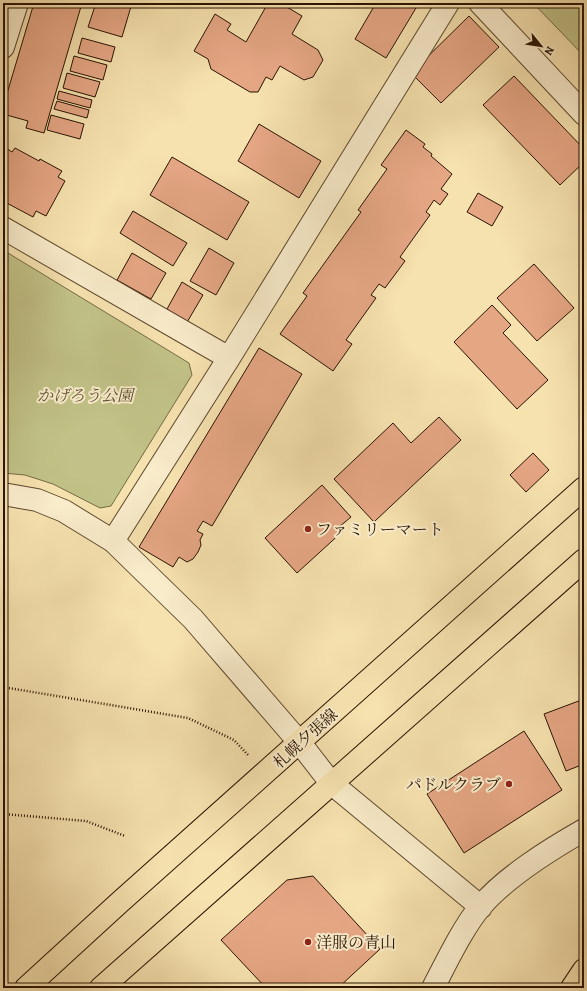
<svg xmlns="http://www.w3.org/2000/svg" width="587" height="991" viewBox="0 0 587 991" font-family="Alegreya,'Noto Serif JP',serif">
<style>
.green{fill:#c1c287;stroke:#756a44}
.building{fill:#e5a684;stroke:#291301}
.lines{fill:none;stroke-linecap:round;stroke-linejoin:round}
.minor-casing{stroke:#5c472c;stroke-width:24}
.tertiary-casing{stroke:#5c472c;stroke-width:24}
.primary-casing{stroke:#291301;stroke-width:24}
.trunk-casing{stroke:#291301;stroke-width:24}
.path{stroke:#291301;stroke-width:2.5;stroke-dasharray:1 2;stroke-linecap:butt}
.minor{stroke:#f9eccb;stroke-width:22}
.tertiary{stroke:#f9eccb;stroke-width:22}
.primary{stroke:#f6e2af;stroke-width:22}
.trunk{stroke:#f6e2af;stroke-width:22}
.poi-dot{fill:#8f2418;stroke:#f9eccb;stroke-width:1.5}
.labels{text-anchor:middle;stroke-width:4;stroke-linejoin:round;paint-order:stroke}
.park-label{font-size:16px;font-style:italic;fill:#5e5030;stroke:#f9eccb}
.poi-label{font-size:16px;fill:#291301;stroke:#f9eccb;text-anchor:start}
.street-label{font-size:16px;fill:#291301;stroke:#f9eccb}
</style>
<rect width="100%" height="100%" fill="#f6e2af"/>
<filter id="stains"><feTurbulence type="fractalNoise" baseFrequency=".005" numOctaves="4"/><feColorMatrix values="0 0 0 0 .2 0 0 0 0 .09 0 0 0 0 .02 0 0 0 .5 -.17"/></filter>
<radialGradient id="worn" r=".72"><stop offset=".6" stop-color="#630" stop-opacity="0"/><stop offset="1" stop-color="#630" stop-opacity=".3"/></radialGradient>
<!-- green -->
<path class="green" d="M533,3H584V56L534,4Z
M3,250L189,363L192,375L111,506L100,508L53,484L25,475L3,473Z"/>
<!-- building -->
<path class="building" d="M34,3H82L44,133L26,128L28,121L3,114V107Z
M96,3H132L122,37L88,27Z
M268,3H280L302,16L292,34L318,50L323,60L313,77L304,80L280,66L272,80L266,77L258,92H250L211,69L208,59L194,51L215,14L231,24L227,30L246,42Z
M376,3H419L386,58L355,39Z
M469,16L499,47L441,103L411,73Z
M82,38L115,47L111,62L78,53Z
M74,56L107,65L103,80L70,71Z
M67,73L100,82L95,97L63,88Z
M514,76L584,149V162L560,185L483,105Z
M59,91L92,100L90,108L57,99Z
M57,101L89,110L87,118L54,109Z
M51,115L84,124L80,139L47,130Z
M259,124L321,161L299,198L238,161Z
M406,130L425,144L423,147L432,154L431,156L452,174L441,189L448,194L440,205L434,200L426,212L430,215L400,257L405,261L385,288L379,284L371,295L376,298L346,340L352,344L333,371L280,334L307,296L303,293L361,212L358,210L387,169L381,165Z
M3,146L12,152L15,148L39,161L40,159L62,171L58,177L65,181L46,216L36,211L33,217L3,201Z
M172,157L249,202L227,240L150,195Z
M478,193L503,207L492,226L467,212Z
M133,211L187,243L173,266L120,233Z
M209,248L234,263L216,295L190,281Z
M132,253L166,273L151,299L117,280Z
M534,264L574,308L537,341L497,298Z
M182,282L203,295L186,324L172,317L174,314L167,309Z
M492,305L511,325L503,333L548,380L517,409L454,342Z
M259,348L302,374L212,526L203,521L197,531L203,534L200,540L201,545L198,552L193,559L187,562L179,557L173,567L139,547Z
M439,417L461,440L374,522L334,479L393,423L411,443Z
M533,453L549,470L526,492L510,475Z
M322,485L351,517L339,527L343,531L297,573L265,538Z
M584,699V764L566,771L544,714Z
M524,731L562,790L464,853L427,794Z
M313,876L380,949L338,988H326L323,985L320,988H266L221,940L287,880Z"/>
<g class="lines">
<defs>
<path id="minor" d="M480,3L584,114
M3,47L17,3
M3,228L229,358
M113,541L229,358L448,3"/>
<path id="tertiary" d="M3,494L37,500L64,511L113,541L193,619L300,743L331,783L481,907
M433,988C446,963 463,927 481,906C507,876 549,850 584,830"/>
<path id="primary" d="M26,988L120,902L584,488
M101,988L584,560"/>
<path id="trunk" d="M572,988L584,970"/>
</defs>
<!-- minor casing -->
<use href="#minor" class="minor-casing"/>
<!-- tertiary casing -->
<use href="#tertiary" class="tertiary-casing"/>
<!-- primary casing -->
<use href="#primary" class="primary-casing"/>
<!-- trunk casing -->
<use href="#trunk" class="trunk-casing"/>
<!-- path -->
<path class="path" d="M3,687L188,718L234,740L248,755
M3,814L86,821L125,836"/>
<!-- minor -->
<use href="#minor" class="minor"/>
<!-- tertiary -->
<use href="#tertiary" class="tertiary"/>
<!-- primary -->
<use href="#primary" class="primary"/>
<!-- trunk -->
<use href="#trunk" class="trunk"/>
</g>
<!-- markers -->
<g class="poi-dot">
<circle cx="308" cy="529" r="4"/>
<circle cx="509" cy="784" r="4"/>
<circle cx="308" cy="942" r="4"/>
</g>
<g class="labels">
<!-- park labels -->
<g class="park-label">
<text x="85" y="401">かげろう公園</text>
</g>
<!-- poi labels -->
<g class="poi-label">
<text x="316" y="535">ファミリーマート</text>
<text x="501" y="790" text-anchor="end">パドルクラブ</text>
<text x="316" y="948">洋服の青山</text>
</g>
<!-- street labels -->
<g class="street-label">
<text transform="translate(305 738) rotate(-42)" y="6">札幌夕張線</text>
</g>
</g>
<!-- margin -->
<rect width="587" height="991" fill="none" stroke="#f6e2af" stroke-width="16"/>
<rect x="4" y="4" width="579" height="983" fill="none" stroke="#291301" stroke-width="2"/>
<rect x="8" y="8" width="571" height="975" fill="none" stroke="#291301"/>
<!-- north arrow -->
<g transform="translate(541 46) rotate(120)" stroke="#f9eccb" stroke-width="3" paint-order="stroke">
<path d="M0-3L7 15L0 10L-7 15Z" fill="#291301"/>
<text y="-6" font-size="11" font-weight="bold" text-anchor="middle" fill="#291301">N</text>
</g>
<rect width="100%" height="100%" filter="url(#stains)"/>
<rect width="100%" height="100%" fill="url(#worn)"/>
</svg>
